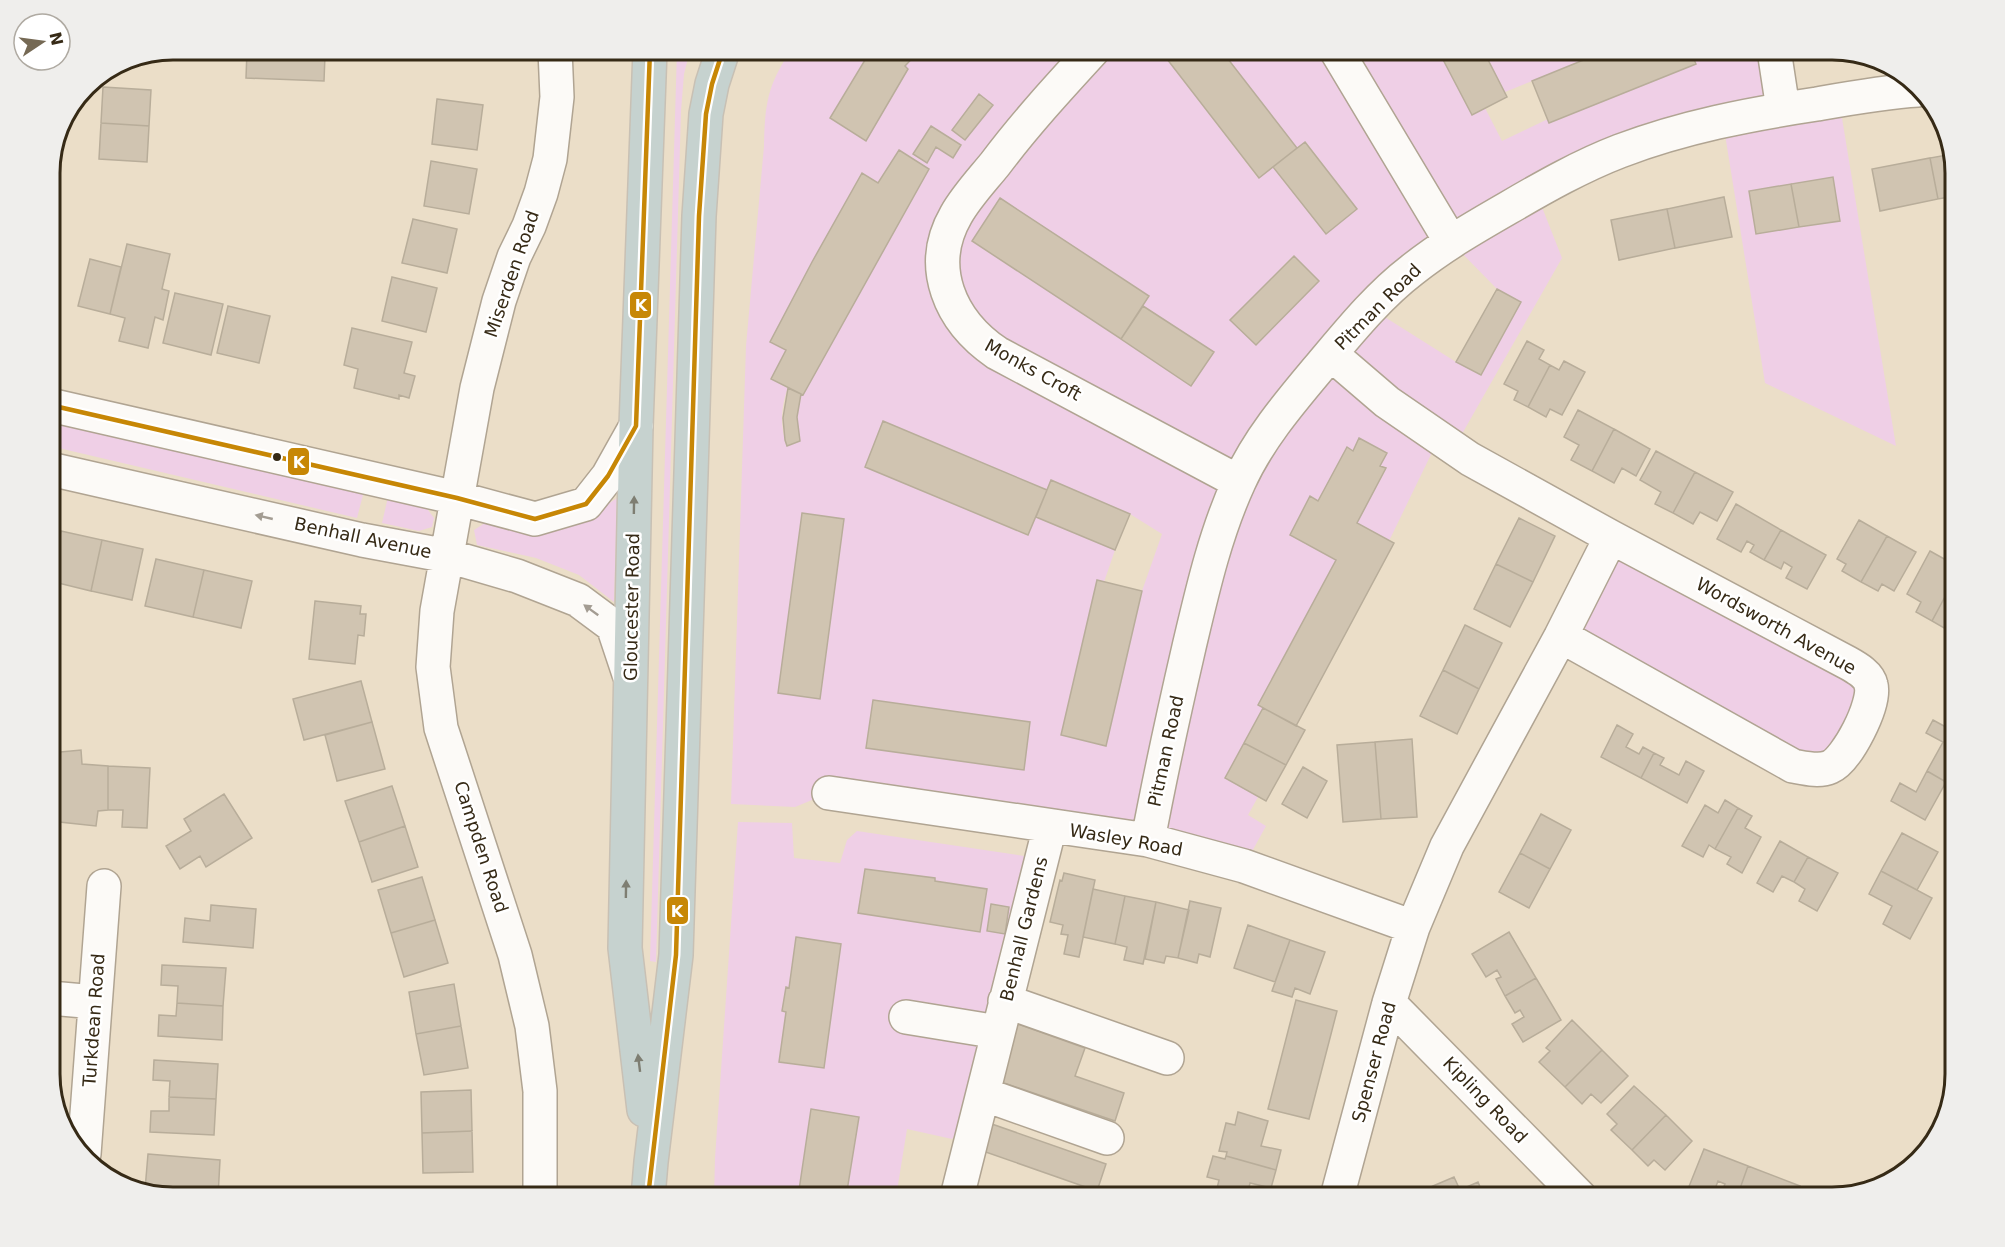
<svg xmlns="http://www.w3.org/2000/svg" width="2005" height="1247" viewBox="0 0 2005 1247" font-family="'DejaVu Sans',sans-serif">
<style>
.green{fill:#efcfe6;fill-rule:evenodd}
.building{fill:#d0c4b1;stroke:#b8ad9a;stroke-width:1.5}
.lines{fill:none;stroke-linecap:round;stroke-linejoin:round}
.minor-casing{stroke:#b0a492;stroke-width:36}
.highway-casing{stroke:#c8c0b4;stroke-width:36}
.minor{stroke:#fcfaf7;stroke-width:33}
.highway{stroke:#c6d2cf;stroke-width:33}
.bus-1-casing{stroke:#fff;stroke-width:9}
.bus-1{stroke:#c78706;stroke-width:4.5}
.oneway{fill:#7e7e72}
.oneway2{fill:#a39c92}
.bus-dot{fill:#362a16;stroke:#fff;stroke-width:2}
.labels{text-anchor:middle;stroke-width:5;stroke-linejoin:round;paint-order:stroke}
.street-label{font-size:18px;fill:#362a16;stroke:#fff}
.rim{fill:none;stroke:#362a16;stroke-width:3}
.line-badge{stroke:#fff;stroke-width:2}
.badge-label{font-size:16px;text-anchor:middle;font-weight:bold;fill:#fff}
</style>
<rect width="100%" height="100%" fill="#ebdec8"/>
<!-- green -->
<path class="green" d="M677,50H690L684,74L681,111L656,962L650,961Z
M791,50H1160L1258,178L1273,167L1326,234L1357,209L1306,142L1297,148L1221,50H1438L1472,115L1485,108L1502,141L1548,119L1550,123L1696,64L1690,50H1771L1784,109L1839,100L1896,446L1765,383L1723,122L1536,192L1562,258L1454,448L1439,438L1389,541L1357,523L1386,469L1380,466L1387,453L1359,438L1353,451L1347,448L1318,501L1310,497L1290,535L1336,560L1258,705L1263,708L1225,778L1258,797L1248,815L1266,826L1244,866L829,793L795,807L731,804L746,346L764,146C765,104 767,86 791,50ZM899,150L929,169L803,395L801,394L797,417L800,441L788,446C779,429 781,405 788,388L771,379L786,350L771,342L861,174L878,183ZM1833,178L1840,221L1756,234L1749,191ZM1000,198L1149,296L1143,306L1213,352L1192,385L972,241ZM1451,242L1497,289L1521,302L1481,375L1456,362L1372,309ZM1293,256L1319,281L1256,345L1231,320ZM883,422L1047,490L1051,480L1130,514L1162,534L1142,591L1106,746L1061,735L1097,580L1104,582L1115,550L1036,517L1027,535L865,467ZM803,513L844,519L819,699L778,693ZM873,700L1030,722L1024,770L866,748Z
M1483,50H1609L1505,92Z
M50,420L364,491L357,518L50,446Z
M388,497L425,506L434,518L432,527L419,531L382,523Z
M617,498L614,602L579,575L536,558L477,545L474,530L485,523L533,531L586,519Z
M1611,537L1863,673L1830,767L1561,636Z
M738,822L792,823L794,858L840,863L847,840L857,831L1024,856L1031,864L969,1120L952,1139L907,1129L896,1197H714L715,1158Z"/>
<!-- building -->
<path class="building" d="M871,50H920L905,66L908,69L866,141L830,118Z
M1160,50H1221L1297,148L1259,178Z
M1438,50H1483L1507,97L1472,115Z
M1608,50H1690L1696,64L1549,123L1532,81Z
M247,51L325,55L324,81L246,78Z
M103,87L151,90L149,126L101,123Z
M979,94L993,105L965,140L952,130Z
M437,99L483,105L477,150L432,144Z
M101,123L149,126L147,162L99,159Z
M931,126L961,145L953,158L936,147L927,163L913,154Z
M1305,142L1357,209L1326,234L1273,167Z
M899,150L929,169L803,395L771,379L786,350L770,342L812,262L862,173L878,183Z
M1952,154L1955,165V196L1938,199L1930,158Z
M1930,158L1938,199L1880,211L1872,169Z
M431,161L477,169L469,214L424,206Z
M1833,177L1840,221L1799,227L1791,184Z
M1791,184L1799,227L1756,234L1749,191Z
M1724,197L1732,237L1675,248L1667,209Z
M1000,198L1149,296L1121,339L972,241Z
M1667,209L1675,248L1619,260L1611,220Z
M413,219L457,229L447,273L402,263Z
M127,244L170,254L162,289L169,291L163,320L155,317L148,348L119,341L125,318L110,314Z
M1294,256L1319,281L1256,345L1230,320Z
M90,259L121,267L110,314L78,306Z
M392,277L437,288L426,332L382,321Z
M1497,289L1521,302L1481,375L1456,362Z
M175,293L223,304L211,355L163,343Z
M228,306L270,316L259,363L217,353Z
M1143,306L1214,352L1191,386L1121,339Z
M352,328L412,342L404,373L415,376L409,398L399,395V399L354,388L358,369L344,365Z
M1527,341L1544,350L1539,359L1550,365L1528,407L1514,400L1518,391L1504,384Z
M1564,361L1585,372L1562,415L1550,409L1546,417L1528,407L1550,365L1559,370Z
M788,388L801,394L797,417L800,441L787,446L785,440L783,418Z
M1578,410L1614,429L1592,471L1571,460L1579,445L1564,437Z
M883,421L1047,490L1028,535L865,467Z
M1614,429L1650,449L1636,476L1622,468L1614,483L1592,471Z
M1359,438L1387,453L1380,466L1386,468L1357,523L1394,543L1296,726L1258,705L1336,560L1290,535L1310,496L1318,501L1347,447L1353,451Z
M1656,451L1695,472L1673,513L1655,504L1661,492L1640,480Z
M1695,472L1733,492L1717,521L1700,512L1693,524L1673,513Z
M1051,480L1130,514L1115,550L1036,517Z
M1736,504L1781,530L1764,560L1750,552L1754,545L1747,541L1741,552L1717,539Z
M802,513L844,519L820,699L778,693Z
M1519,518L1555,536L1533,582L1496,564Z
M1859,520L1887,536L1861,582L1842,571L1846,564L1837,559Z
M1781,530L1826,555L1807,589L1786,578L1792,567L1784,562L1781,569L1764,560Z
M61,531L102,540L91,591L50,581Z
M1887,536L1916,552L1894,591L1882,584L1878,591L1861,582Z
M102,540L143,549L132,600L91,591Z
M1930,551L1955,565V578L1932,621L1916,612L1921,602L1907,594Z
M156,559L204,570L193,617L145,606Z
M1496,564L1533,582L1510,627L1474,609Z
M204,570L252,581L241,628L193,617Z
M1955,578V623L1951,632L1932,621Z
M1097,580L1142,591L1106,746L1061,735Z
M315,601L361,606L360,614H366L364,636L358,635L355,664L309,659Z
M1465,625L1502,643L1479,689L1443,670Z
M1443,670L1479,689L1457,734L1420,716Z
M361,681L372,722L304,740L293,699Z
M873,700L1030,722L1024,770L866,748Z
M1263,708L1305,730L1286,765L1244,743Z
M1933,720L1955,732V765L1946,782L1927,771L1943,742L1926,733Z
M372,722L385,769L337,781L325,735Z
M1617,725L1633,734L1626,747L1639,754L1643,747L1654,753L1641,778L1601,757Z
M1412,739L1417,817L1381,819L1375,742Z
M1375,742L1381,819L1343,822L1337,745Z
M1244,743L1286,765L1266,801L1225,778Z
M81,750L82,764L108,766V810L98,811L96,826L50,821V753Z
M1654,753L1664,758L1660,765L1679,775L1686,761L1704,771L1687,803L1641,778Z
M108,766L150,768L147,828L122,827L123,810H108Z
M1303,767L1327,781L1307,818L1282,804Z
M1927,771L1946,782L1925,820L1891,801L1900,783L1916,792Z
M392,786L405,826L359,842L345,801Z
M224,794L252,838L206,867L200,856L180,869L166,846L191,831L184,819Z
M1725,800L1738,808L1715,849L1709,845L1703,857L1682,846L1705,805L1718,813Z
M1738,808L1752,816L1745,828L1761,837L1742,873L1727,864L1731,857L1715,849Z
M1541,814L1571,830L1550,869L1520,853Z
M405,826L418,867L372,882L359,842Z
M1902,833L1938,852L1917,890L1881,871Z
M1780,841L1808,857L1794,882L1782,876L1773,892L1757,883Z
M1520,853L1550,869L1529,908L1499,892Z
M1808,857L1838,873L1817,911L1799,901L1805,889L1794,882Z
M865,869L935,878V881L987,889L980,932L858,913Z
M1881,871L1932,898L1910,939L1883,924L1892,906L1869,894Z
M1064,873L1095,880L1079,957L1064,954L1068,935L1061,934L1063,925L1050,922L1060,880L1062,881Z
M422,877L435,920L391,933L378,890Z
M1093,889L1125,896L1115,944L1083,937Z
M1125,896L1156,902L1143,964L1124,960L1127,947L1115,944Z
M1190,901L1221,908L1210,957L1199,954L1197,963L1178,958Z
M1156,902L1189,910L1178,958L1166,956L1164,963L1145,959Z
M991,904L1009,907L1005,934L987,931Z
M211,905L256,909L253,948L183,942L185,918L210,921Z
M435,920L448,963L404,977L391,933Z
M1248,925L1290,940L1275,982L1234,968Z
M1509,932L1536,978L1505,996L1496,979L1501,977L1497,970L1486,977L1472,954Z
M796,937L841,944L824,1068L779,1062L786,1012L782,1011L786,987L789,988Z
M1290,940L1325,952L1310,994L1295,988L1292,997L1272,991Z
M162,965L226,968L223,1006L177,1003L178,986L161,985Z
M1536,978L1561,1020L1523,1042L1512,1024L1524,1017L1520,1010L1515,1013L1505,996Z
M454,984L461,1026L416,1034L409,992Z
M1296,1000L1337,1011L1309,1119L1268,1109Z
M177,1003L223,1006L222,1040L158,1036L159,1015L176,1016Z
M1572,1020L1602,1050L1565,1087L1539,1062L1550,1051L1546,1048Z
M1018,1024L1085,1048L1075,1076L1124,1093L1115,1121L998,1081Z
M461,1026L468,1068L424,1075L416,1034Z
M1602,1050L1628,1076L1601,1103L1591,1094L1582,1104L1565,1087Z
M154,1060L218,1064L216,1099L169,1097L170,1081L153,1080Z
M1634,1086L1666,1115L1632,1150L1611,1130L1617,1124L1607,1114Z
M471,1090L472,1131L422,1133L421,1092Z
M169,1097L216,1099L214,1135L150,1132L151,1111H169Z
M811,1109L859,1117L846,1197H798Z
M1238,1112L1268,1121L1261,1146L1281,1150L1276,1170L1226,1156L1227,1152L1219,1151L1226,1123L1235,1125Z
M1666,1115L1692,1141L1665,1170L1654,1160L1648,1166L1632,1150Z
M989,1123L1106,1164L1097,1191L980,1150Z
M472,1131L473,1172L423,1173L422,1133Z
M1704,1149L1748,1166L1737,1197L1722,1191L1725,1184L1718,1181L1712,1197L1688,1189Z
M148,1154L220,1160L218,1197L162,1195L145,1190Z
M1213,1156L1225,1159L1226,1156L1276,1170L1271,1188L1250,1183L1247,1197H1215L1219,1180L1207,1177Z
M1748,1166L1800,1186L1795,1197H1737Z
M1454,1177L1460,1190L1478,1182L1484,1197H1438L1433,1186Z
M1433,1186L1438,1197H1417L1415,1194Z
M401,1188L471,1190V1197H401Z"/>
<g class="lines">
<defs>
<path id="minor" d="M1093,50C1059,87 1025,124 995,164C982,180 966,197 956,215C926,267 950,321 997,353L1239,482
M1336,50L1451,242
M1774,50L1783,109
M1331,354L1387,402L1470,459L1611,537L1848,663C1857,668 1869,675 1871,685C1876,704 1847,760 1830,767C1819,772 1804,768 1793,766L1561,636L1447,846L1413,927L1389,1003L1337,1197
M50,405L457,498L535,519L586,504L608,476L636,426
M50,469L362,540L448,556L517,576L578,600L613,626L629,674
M1561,636L1611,537
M829,793L1148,840L1244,866L1413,927
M1148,840C1160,776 1174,712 1189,647C1202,592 1215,534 1239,482C1259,438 1291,401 1322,364C1349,332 1378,296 1412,270C1442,246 1475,227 1508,208C1544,187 1581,166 1620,151C1683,127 1750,114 1817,104C1851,98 1884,92 1918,90
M50,998L95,1002
M1005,1001L1167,1058
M1389,1003L1580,1197
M906,1017L998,1032
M983,1094L1107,1138
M84,1154L104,886
M540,1197V1091L532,1026L515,955L441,728L433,667L437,611L477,388L499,301L514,257L529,226L541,193L550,159L557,97L555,50
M957,1197L1050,826"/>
<path id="highway" d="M644,1110L625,948L636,426L650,50
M648,1197L651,1162L676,955L699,216L706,114L712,84L723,50"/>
</defs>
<!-- minor casing -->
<use href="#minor" class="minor-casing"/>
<!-- highway casing -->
<use href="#highway" class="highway-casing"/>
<!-- minor -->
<use href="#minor" class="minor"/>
<!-- highway -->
<use href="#highway" class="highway"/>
<defs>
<path id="bus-1" d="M50,405L457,498L535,519L586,504L608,476L636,426L650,50
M648,1197L676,955L699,216L706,114L712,84L723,50"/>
</defs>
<!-- bus-1 casing -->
<use href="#bus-1" class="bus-1-casing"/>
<!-- bus-1 -->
<use href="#bus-1" class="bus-1"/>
</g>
<!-- one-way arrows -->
<defs><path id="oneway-solid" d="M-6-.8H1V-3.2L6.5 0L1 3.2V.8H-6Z" transform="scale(1.5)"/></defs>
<g class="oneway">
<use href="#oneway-solid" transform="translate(634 505) rotate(-89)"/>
<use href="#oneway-solid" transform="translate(626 889) rotate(-89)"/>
<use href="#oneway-solid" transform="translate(639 1063) rotate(-97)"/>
</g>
<g class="oneway2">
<use href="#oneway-solid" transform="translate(264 517) rotate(-167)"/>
<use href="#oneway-solid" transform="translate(591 610) rotate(-144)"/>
</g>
<!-- markers -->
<circle class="bus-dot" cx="277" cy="457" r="5"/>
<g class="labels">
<!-- street labels -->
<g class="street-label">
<text transform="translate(512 274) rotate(-71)" y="6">Miserden Road</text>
<text transform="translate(1378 307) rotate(-45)" y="6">Pitman Road</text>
<text transform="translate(1033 370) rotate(29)" y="6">Monks Croft</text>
<text transform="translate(363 538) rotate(12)" y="6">Benhall Avenue</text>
<text transform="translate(632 607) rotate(-89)" y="6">Gloucester Road</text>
<text transform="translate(1776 626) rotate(29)" y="6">Wordsworth Avenue</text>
<text transform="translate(1166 751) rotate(-78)" y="6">Pitman Road</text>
<text transform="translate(1126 840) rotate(10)" y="6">Wasley Road</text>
<text transform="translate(481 847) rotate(72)" y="6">Campden Road</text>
<text transform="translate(1024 929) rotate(-76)" y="6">Benhall Gardens</text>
<text transform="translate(94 1020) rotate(-86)" y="6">Turkdean Road</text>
<text transform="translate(1374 1062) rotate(-75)" y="6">Spenser Road</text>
<text transform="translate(1485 1100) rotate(46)" y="6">Kipling Road</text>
</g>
</g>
<!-- crop -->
<path d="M0 0H2005V1247H0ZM173 60H1832A113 113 0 0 1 1945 173V1074A113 113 0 0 1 1832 1187H173A113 113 0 0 1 60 1074V173A113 113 0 0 1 173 60Z" fill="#efeeec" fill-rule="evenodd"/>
<path class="rim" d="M173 60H1832A113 113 0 0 1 1945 173V1074A113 113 0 0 1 1832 1187H173A113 113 0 0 1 60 1074V173A113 113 0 0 1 173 60Z"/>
<g class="line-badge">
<rect x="629" y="291" width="23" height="28" rx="6" fill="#c78706"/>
<rect x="287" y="447" width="23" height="29" rx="6" fill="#c78706"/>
<rect x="666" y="896" width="23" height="29" rx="6" fill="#c78706"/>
</g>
<g class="badge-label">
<text x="641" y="311">K</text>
<text x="299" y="468">K</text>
<text x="677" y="917">K</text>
</g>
<!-- north arrow -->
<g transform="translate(42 42) rotate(77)"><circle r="28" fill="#ffffff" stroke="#afaaa2" stroke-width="1.5"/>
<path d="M0-4.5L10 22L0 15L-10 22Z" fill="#756954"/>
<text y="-9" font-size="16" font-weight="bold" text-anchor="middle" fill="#362a16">N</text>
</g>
</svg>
